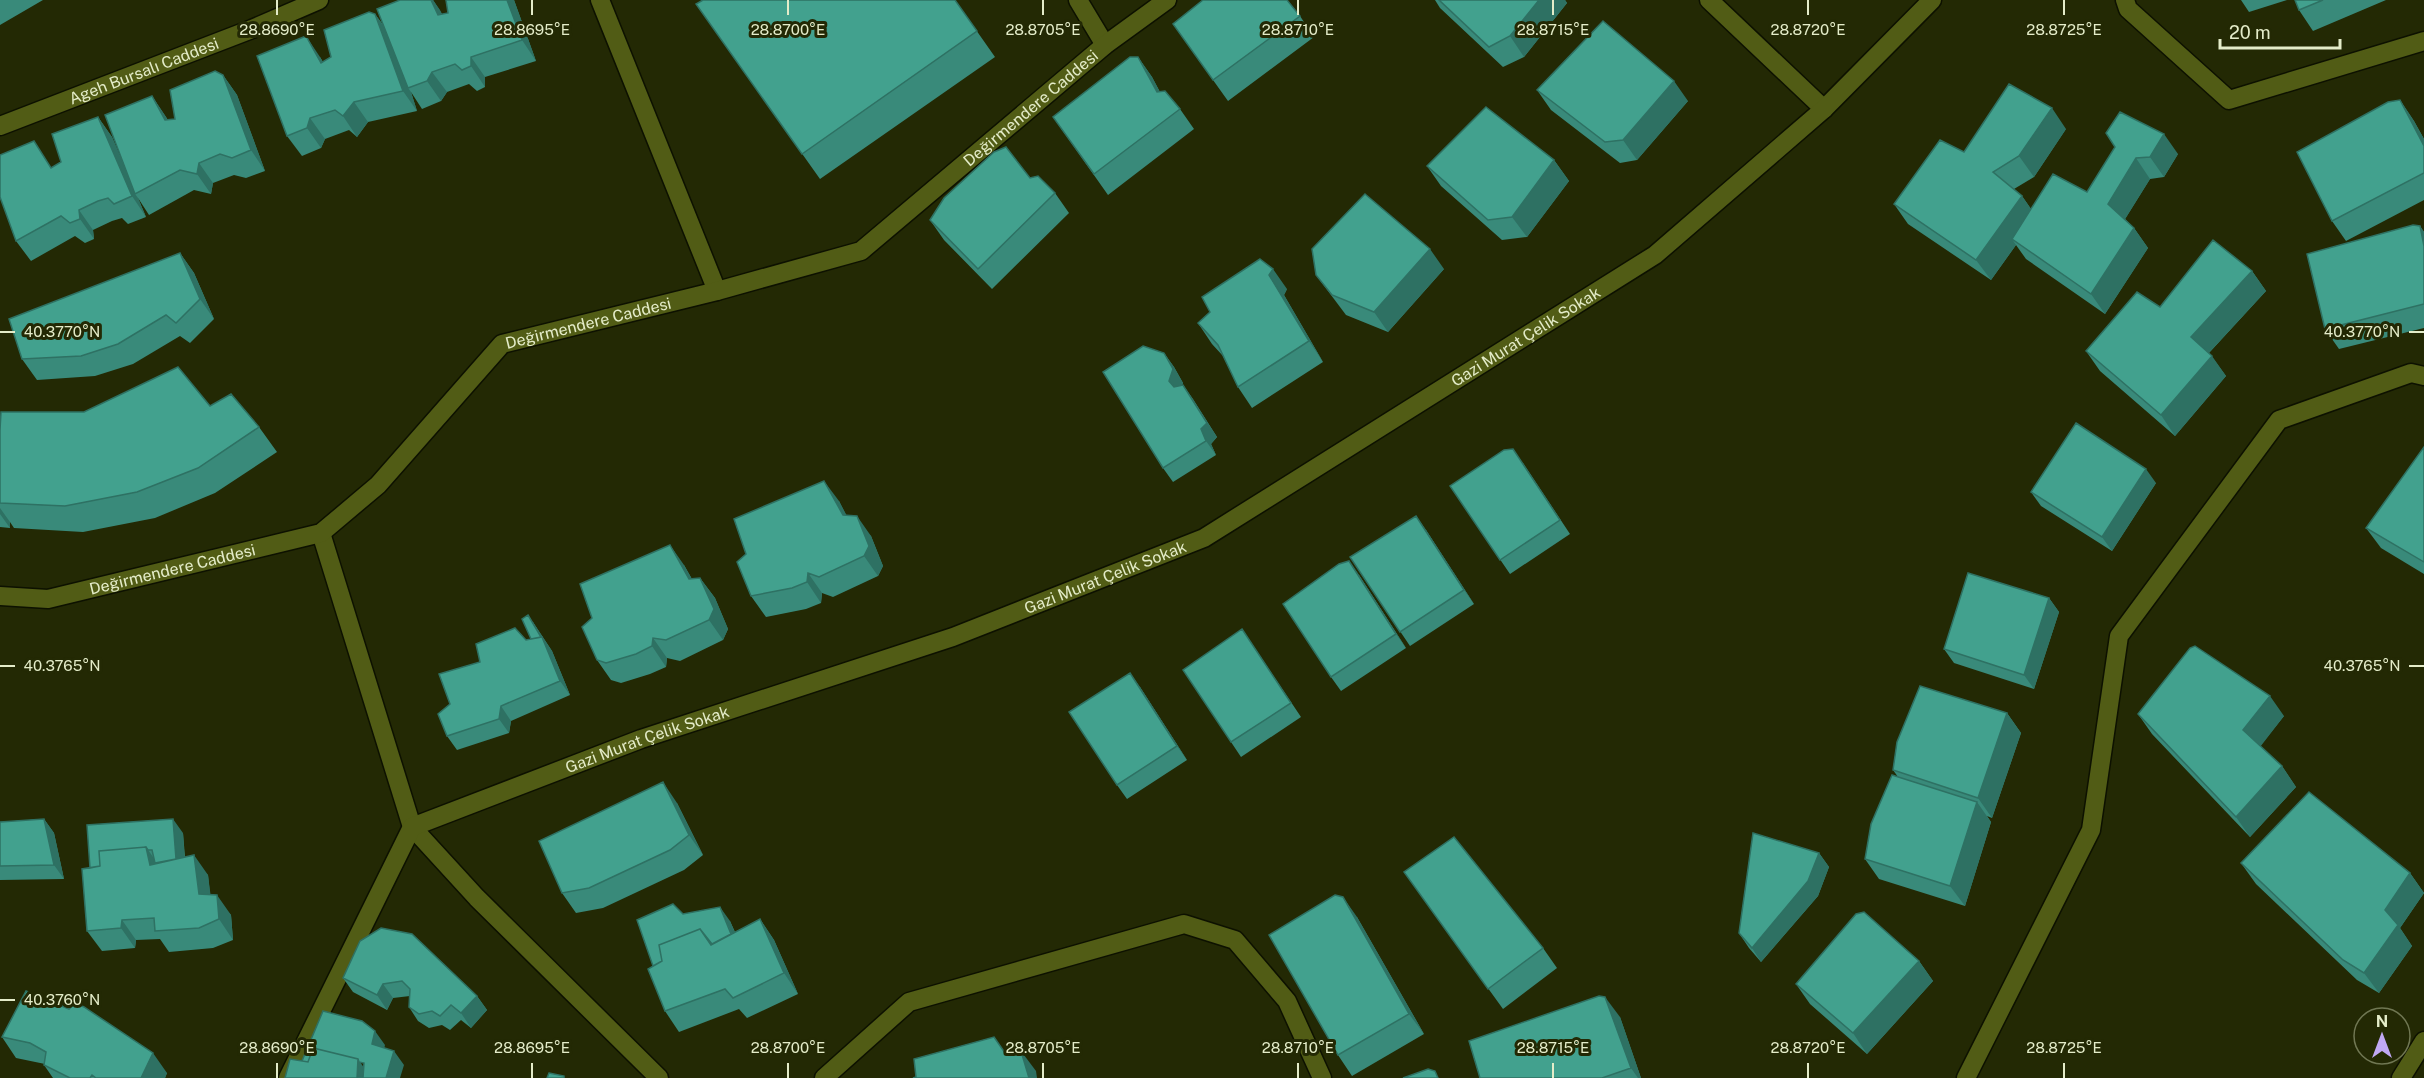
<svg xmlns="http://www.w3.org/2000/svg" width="2424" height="1078" viewBox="0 0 2424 1078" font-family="'Public Sans',sans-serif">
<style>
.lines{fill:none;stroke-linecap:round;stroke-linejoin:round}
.minor-casing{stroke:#0d1100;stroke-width:21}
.tertiary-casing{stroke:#0d1100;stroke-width:21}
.minor{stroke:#515c15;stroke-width:18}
.tertiary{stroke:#515c15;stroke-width:18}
.wall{fill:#398a7a}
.shaded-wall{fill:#2e7163}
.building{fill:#42a18e;stroke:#2e7163;stroke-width:1.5}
.ticks{fill:none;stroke:#e4ecc9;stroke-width:2}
.labels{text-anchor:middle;stroke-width:6;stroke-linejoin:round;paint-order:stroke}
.street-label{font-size:16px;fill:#e4ecc9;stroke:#232904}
.ticks-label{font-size:15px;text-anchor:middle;fill:#e4ecc9;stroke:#232904;stroke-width:6;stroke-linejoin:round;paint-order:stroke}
</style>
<rect width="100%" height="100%" fill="#232904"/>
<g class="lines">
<defs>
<g id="minor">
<path d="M600,0L717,291"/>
<path d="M1078,0L1105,45"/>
<path d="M1709,0L1824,109"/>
<path d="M2125,0L2128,9L2229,100L2424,41"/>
<path id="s1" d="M0,126L252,29L319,0"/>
<path d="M321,533L412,827L477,898L659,1078"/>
<path id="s2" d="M288,1078L412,827L641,739L953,637L1204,538L1655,255L1824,109L1932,0"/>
<path d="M824,1078L909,1002L1184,924L1235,940L1287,1001L1322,1078"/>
<path d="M1966,1078L2091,830L2119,636L2279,420L2411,373L2424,376"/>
</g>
<g id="tertiary">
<path id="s3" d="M0,596L48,599L321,533L378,485L502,344L717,291L861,251L1105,45L1167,0"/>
<path d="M2401,1078L2424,1041"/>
</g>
</defs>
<!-- minor casing -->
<use href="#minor" class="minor-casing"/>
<!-- tertiary casing -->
<use href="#tertiary" class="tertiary-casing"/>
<!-- minor -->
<use href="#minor" class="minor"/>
<!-- tertiary -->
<use href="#tertiary" class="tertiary"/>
</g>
<!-- wall -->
<path class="wall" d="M0,0H43L0,25Z
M400,0H433L442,14L448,13L446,0H514L536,61L485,77V87L477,91L469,84L447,92L441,101L422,109L411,92L417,111L368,122L357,137L349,130L325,139L321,148L302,156L287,136L320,57L323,62L331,57L375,14L384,26Z
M955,0L995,57L820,179L696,4Z
M1435,0H1565L1567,3L1524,57L1503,67L1440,8Z
M2241,0H2287L2249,12Z
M2295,0H2386L2313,31L2299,10Z
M1300,16L1314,37L1228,101L1173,24Z
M1138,57L1152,77L1160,92L1180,109L1194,129L1108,195L1053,117Z
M223,75L237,95L265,171L246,178L234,175L213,183L211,194L194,190L149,215L138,198L146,217L128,224L122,218L112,221L93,230L94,239L85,243L75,236L31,261L16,241L52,167L61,162L98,117L112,137L127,172L152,96L168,120L175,119Z
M1537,90L1688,101L1637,160L1620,163L1551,110Z
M2400,100L2414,121L2424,139V200L2346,241L2332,221Z
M2066,129L2034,177L2014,189L2022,196L2031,209L2087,192L2115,147L2178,154L2164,177L2150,179L2125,219L2134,228L2148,248L2105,314L2026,259L2016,245L1991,280L1908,224L1894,204L1964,152Z
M1554,160L1569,181L1527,237L1502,240L1441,186L1427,166Z
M1030,178L1055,193L1069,213L992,289L944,240L930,220Z
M2420,226L2424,232V328L2339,349L2325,329Z
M180,253L194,273L214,319L190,343L180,336L133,364L95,376L37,380L22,359Z
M1444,269L1388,332L1346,315L1316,275Z
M2252,271L2266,291L2209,353L2226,376L2175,436L2100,371L2086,351L2160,307Z
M1287,289L1284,295L1323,362L1252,408L1238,387L1223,356L1212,344L1198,323L1210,312Z
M1164,353L1174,367L1183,383L1182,385H1183L1193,399L1217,437L1211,444L1216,455L1173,482L1163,468Z
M210,406L259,427L277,452L215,493L155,518L83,532L14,528L10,522V528L0,527V417Z
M2424,447V574L2381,548L2366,528Z
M1523,463L1570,534L1510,574L1450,486Z
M2156,483L2112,551L2041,506L2031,492Z
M839,501L846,515L871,536L883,566L878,576L833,597L822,593L821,603L806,609L766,617L751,596Z
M1426,530L1474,604L1410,646L1350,557Z
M684,565L692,579L700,578L715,598L728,629L723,640L680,661L667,658L666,667L650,674L621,683L611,680L597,660Z
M1359,575L1406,648L1341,691L1331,677Z
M2049,598L2059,612L2034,689L1954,663L1944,649Z
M533,622L552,651L570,695L511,721L509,733L457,750L447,736L450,704L526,640L531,639Z
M1242,629L1301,717L1241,757L1231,742Z
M1140,687L1187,760L1127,799L1117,785Z
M2007,713L2021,733L1992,818L1987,816L1991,822L1965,906L1879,879L1865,859L1898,777L1893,770Z
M2138,714L2284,716L2260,746L2282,766L2296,787L2250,837L2152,734Z
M677,803L703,855L684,870L603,908L576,913L562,893Z
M44,819L54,833L64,879L0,880V822Z
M183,833L185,857L208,875L210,894L231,915L233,940L213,948L169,952L160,939L136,940L135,948L102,951L87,931L90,868Z
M1819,853L1829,867L1818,896L1761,962L1749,948L1739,933Z
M2241,863L2410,873L2424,893L2400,928L2412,946L2379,993L2357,980L2256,884Z
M1404,872L1543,948L1557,968L1503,1009Z
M683,914L730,921L735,932L760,919L774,940L798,994L747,1018L739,1009L679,1032L665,1011L653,966Z
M1357,917L1424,1034L1352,1076L1338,1055Z
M360,941L477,996L487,1010L471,1028L461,1020L450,1030L442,1025L429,1028L418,1021L409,1007L410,996L393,998L387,1010L353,992L343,978Z
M1919,961L1933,981L1867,1054L1810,1004L1796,984Z
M1620,1017L1641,1078H1480Z
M2,1037L167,1073L165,1078H53L44,1065L45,1064L16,1058Z"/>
<!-- shaded-wall -->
<path class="shaded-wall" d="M431,0H433L440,10L452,35L438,15Z
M507,0H514L536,61L522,40Z
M1539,0H1565L1567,3L1524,57L1510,36Z
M375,14L389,34L408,88L411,92L417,111L403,91Z
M306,36L320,57L335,83L321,63Z
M471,57L485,77V87L471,66Z
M1138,57L1152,77L1171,113L1157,92Z
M432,72L447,92L441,101L427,81Z
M223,75L237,95L265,171L251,150Z
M1674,81L1688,101L1637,160L1623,140Z
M152,96L166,117L179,141L165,120Z
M2400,100L2414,121L2424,139V146Z
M354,102L368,122L357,137L343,116Z
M2052,108L2066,129L2034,177L2019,156Z
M98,117L112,137L136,194H135L138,198L146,217L132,196Z
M310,118L325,139L321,148L307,128Z
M2164,134L2178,154L2164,177L2150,157Z
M2136,158L2150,179L2122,224L2108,204Z
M1554,160L1569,181L1527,237L1512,217Z
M199,163L213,183L211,194L197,174Z
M2022,196L2036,216L2012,239L2016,245L1991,280L1976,260Z
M79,210L93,230L94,239L80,219Z
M2420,226L2424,232V246Z
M2134,228L2148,248L2105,314L2091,294Z
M1430,249L1444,269L1388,332L1374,312Z
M180,253L194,273L214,319L200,299Z
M1273,269L1287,289L1284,295L1323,362L1309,341L1269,275Z
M2252,271L2266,291L2205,357L2191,337Z
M1164,353L1174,367L1183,383L1179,395L1169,381Z
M2212,356L2226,376L2175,436L2161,415Z
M1183,385L1217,437L1211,444L1216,455L1206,441Z
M2146,469L2156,483L2112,551L2102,537Z
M824,481L839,501L857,535L843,515Z
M0,508L10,522V528L0,514Z
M857,516L871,536L883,566L878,576L864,556Z
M1416,516L1426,530L1474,604L1464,590Z
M670,545L684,565L703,599L689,579Z
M1349,561L1359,575L1406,648L1396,634Z
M808,573L822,593L821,603L807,582Z
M700,578L715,598L728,629L723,640L709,620Z
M2049,598L2059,612L2034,689L2024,675Z
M528,615L552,651L570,695L560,681Z
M653,638L667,658L666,667L652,646Z
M1130,673L1140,687L1187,760L1177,746Z
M2270,696L2284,716L2257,751L2243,730Z
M501,706L511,721L509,733L499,719Z
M2007,713L2021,733L1992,818L1978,798Z
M2282,766L2296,787L2250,837L2236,817Z
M663,782L677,803L703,855L689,835Z
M1977,802L1991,822L1965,906L1950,886Z
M44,819L54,833L64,879L54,865Z
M173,819L183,833L186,879L176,865Z
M146,847L160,867L150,865Z
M1819,853L1829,867L1818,896L1761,962L1752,948Z
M194,855L208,875L213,914L199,894Z
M2410,873L2424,893L2400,928L2412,946L2379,993L2364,973L2385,910Z
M217,895L231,915L233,940L219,919Z
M1343,897L1357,917L1424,1034L1409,1014Z
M720,907L730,921L744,954L734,939Z
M760,919L774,940L798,994L784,973Z
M122,920L136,940L135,948L121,928Z
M1919,961L1933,981L1867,1054L1853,1033Z
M383,984L393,998L387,1010L377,995Z
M477,996L487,1010L471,1028L461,1013Z
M1605,997L1620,1017L1641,1078H1638L1631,1068Z
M375,1031L385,1045L382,1058L372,1044Z
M394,1051L404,1065L400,1078H386Z
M1021,1051L1036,1071L1037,1078H1029Z
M153,1053L167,1073L165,1078H141Z
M358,1059L371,1078H357Z"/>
<!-- building -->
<path class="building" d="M400,0H431L438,15L448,13L446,0H507L522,40L471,57V66L462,70L455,64L432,72L427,81L408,88L377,9Z
M703,0H955L977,31L802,154L696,4Z
M1203,0H1287L1300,16L1213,80L1173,24Z
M1439,0H1539L1510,36L1489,47Z
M2295,0H2323L2299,10Z
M369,12L375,14L403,91L354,102L343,116L335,110L310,118L307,128L287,136L257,56L306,36L321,63L331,57L324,30Z
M1603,21L1674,81L1623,140L1605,142L1537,90Z
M1130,57H1138L1157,92L1165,91L1180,109L1094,174L1053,117Z
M215,71L223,75L251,150L232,158L220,154L199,163L197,174L180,170L135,194L105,115L152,96L165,120L175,119L170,90Z
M2009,84L2052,108L2019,156L1993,172L2022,196L1976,260L1894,204L1940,140L1964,152Z
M2400,100L2424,146V173L2332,221L2297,152L2388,102Z
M1486,107L1554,160L1512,217L1488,220L1427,166Z
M2120,112L2164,134L2150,157L2136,158L2108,204L2134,228L2091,294L2012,239L2053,174L2087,192L2115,147L2106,133Z
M98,117L132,196L114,204L108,198L98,201L79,210L80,219L70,223L61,216L16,241L0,197V155L34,141L51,168L61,162L52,134Z
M1006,147L1030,178L1038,176L1055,193L978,269L930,220L944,198L994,152Z
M1365,194L1430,249L1374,312L1332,295L1316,275L1312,249Z
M2413,225L2420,226L2424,246V304L2325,329L2307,254Z
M2213,240L2252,271L2191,337L2212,356L2161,415L2086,351L2137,292L2160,307Z
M180,253L200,299L176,323L166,315L118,344L81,356L22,359L9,319Z
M1260,259L1273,269L1269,275L1309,341L1238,387L1218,345L1198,323L1210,312L1202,297Z
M1143,346L1164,353L1173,369L1169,381L1174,387L1183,385L1207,423L1201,429L1206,441L1163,468L1103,372Z
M178,367L210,406L231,394L259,427L198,468L137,492L65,506L0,503V430L1,412H84Z
M2076,423L2146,469L2102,537L2031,492Z
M2424,447V562L2366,528Z
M1513,449L1560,520L1500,560L1450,486L1504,450Z
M824,481L843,515L857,516L869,546L864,556L819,577L808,573L807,582L792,588L751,596L737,562L746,554L734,519Z
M1416,516L1464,590L1400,632L1350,557Z
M670,545L689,579L700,578L714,609L709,620L666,640L653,638L652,646L636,654L606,663L597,660L582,627L592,618L580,584Z
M1349,561L1396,634L1331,677L1283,604L1339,564Z
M1968,573L2049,598L2024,675L1944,649Z
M528,615L541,637L531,639L522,619Z
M515,628L526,640L542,637L560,681L501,706L499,719L447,736L438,714L450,704L439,674L480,662L476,644Z
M1242,629L1291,703L1231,742L1183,670Z
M2195,646L2270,696L2243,730L2282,766L2236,817L2138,714L2190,648Z
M1130,673L1177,746L1117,785L1069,712Z
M1920,686L2007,713L1978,798L1893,770L1897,742Z
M1892,775L1977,802L1950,886L1865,859L1871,824Z
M663,782L689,835L670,850L589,888L562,893L539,841Z
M2309,792L2410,873L2385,910L2398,925L2364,973L2343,960L2241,863Z
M44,819L54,865L0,866V822Z
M173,819L176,859L155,863L152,850H148L146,847L99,851L100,866L90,868L87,825Z
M1753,833L1819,853L1808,881L1752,948L1739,933Z
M1454,837L1543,948L1488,989L1404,872Z
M146,847L150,865L194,855L199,894L217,895L219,919L199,928L155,931L154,918L122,920L121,928L87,931L82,869L100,866L99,851Z
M1335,895L1343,897L1409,1014L1338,1055L1269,935Z
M673,904L683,914L720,907L731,934L712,944L700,929L659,945L662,961L653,966L637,920Z
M1864,912L1919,961L1853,1033L1796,984L1856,914Z
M760,919L784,973L733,998L725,989L665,1011L648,969L662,961L659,945L700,929L711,945Z
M381,928L412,934L477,996L461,1013L451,1005L440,1016L432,1011L419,1014L409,1007L410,989L402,981L383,984L377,995L343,978L360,941Z
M26,991L69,1009L75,1003L84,1007L153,1053L141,1078H96L92,1075L90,1078H70L44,1065L46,1052L30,1043L2,1037Z
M1599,996L1605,997L1631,1068L1602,1078H1480L1469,1041Z
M323,1011L362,1021L375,1031L372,1044L394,1051L386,1078H363L364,1063L359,1062L358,1059L313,1048L308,1062L302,1061Z
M994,1037L1005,1053L1021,1051L1029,1078H913L916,1077L914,1059Z
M313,1048L358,1059L357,1078H285L290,1059L308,1062Z
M1428,1069L1435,1071L1438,1078H1403Z
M549,1073L564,1076V1078H547Z"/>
<!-- ticks -->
<path class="ticks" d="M277,0V15M532,0V15M788,0V15M1043,0V15M1298,0V15M1553,0V15M1808,0V15M2064,0V15M0,332H15M2409,332H2424M0,666H15M2409,666H2424M0,1000H15M277,1063V1078M532,1063V1078M788,1063V1078M1043,1063V1078M1298,1063V1078M1553,1063V1078M1808,1063V1078M2064,1063V1078"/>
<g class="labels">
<!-- street labels -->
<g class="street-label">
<text dy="6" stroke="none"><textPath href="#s1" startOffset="154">Ageh Bursalı Caddesi</textPath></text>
<text dy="6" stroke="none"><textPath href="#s3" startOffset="1184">Değirmendere Caddesi</textPath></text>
<text dy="6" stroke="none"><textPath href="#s3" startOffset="680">Değirmendere Caddesi</textPath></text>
<text dy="6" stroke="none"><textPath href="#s2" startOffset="1503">Gazi Murat Çelik Sokak</textPath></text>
<text dy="6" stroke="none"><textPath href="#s3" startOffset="176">Değirmendere Caddesi</textPath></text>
<text dy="6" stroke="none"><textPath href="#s2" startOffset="1017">Gazi Murat Çelik Sokak</textPath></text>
<text dy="6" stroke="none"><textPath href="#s2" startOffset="531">Gazi Murat Çelik Sokak</textPath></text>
</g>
</g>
<g class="ticks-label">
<text x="277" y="35">28.8690°E</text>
<text x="532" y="35">28.8695°E</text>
<text x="788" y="35">28.8700°E</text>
<text x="1043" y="35">28.8705°E</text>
<text x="1298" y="35">28.8710°E</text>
<text x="1553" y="35">28.8715°E</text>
<text x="1808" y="35">28.8720°E</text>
<text x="2064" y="35">28.8725°E</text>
<text x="62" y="337">40.3770°N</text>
<text x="2362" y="337">40.3770°N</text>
<text x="62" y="671">40.3765°N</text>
<text x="2362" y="671">40.3765°N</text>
<text x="62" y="1005">40.3760°N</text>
<text x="277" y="1053">28.8690°E</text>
<text x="532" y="1053">28.8695°E</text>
<text x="788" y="1053">28.8700°E</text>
<text x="1043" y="1053">28.8705°E</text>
<text x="1298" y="1053">28.8710°E</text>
<text x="1553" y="1053">28.8715°E</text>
<text x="1808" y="1053">28.8720°E</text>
<text x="2064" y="1053">28.8725°E</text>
</g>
<!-- north arrow -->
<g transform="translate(2382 1036)"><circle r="28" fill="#232904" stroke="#707753" stroke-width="1.5"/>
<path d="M0-4.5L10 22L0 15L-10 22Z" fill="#c0a8f4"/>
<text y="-9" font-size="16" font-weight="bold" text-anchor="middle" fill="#e4ecc9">N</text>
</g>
<!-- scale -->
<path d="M2220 39v9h120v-9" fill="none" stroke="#e4ecc9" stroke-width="3"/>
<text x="2229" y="39" font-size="18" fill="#e4ecc9" stroke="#232904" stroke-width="4.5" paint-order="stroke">20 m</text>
</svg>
